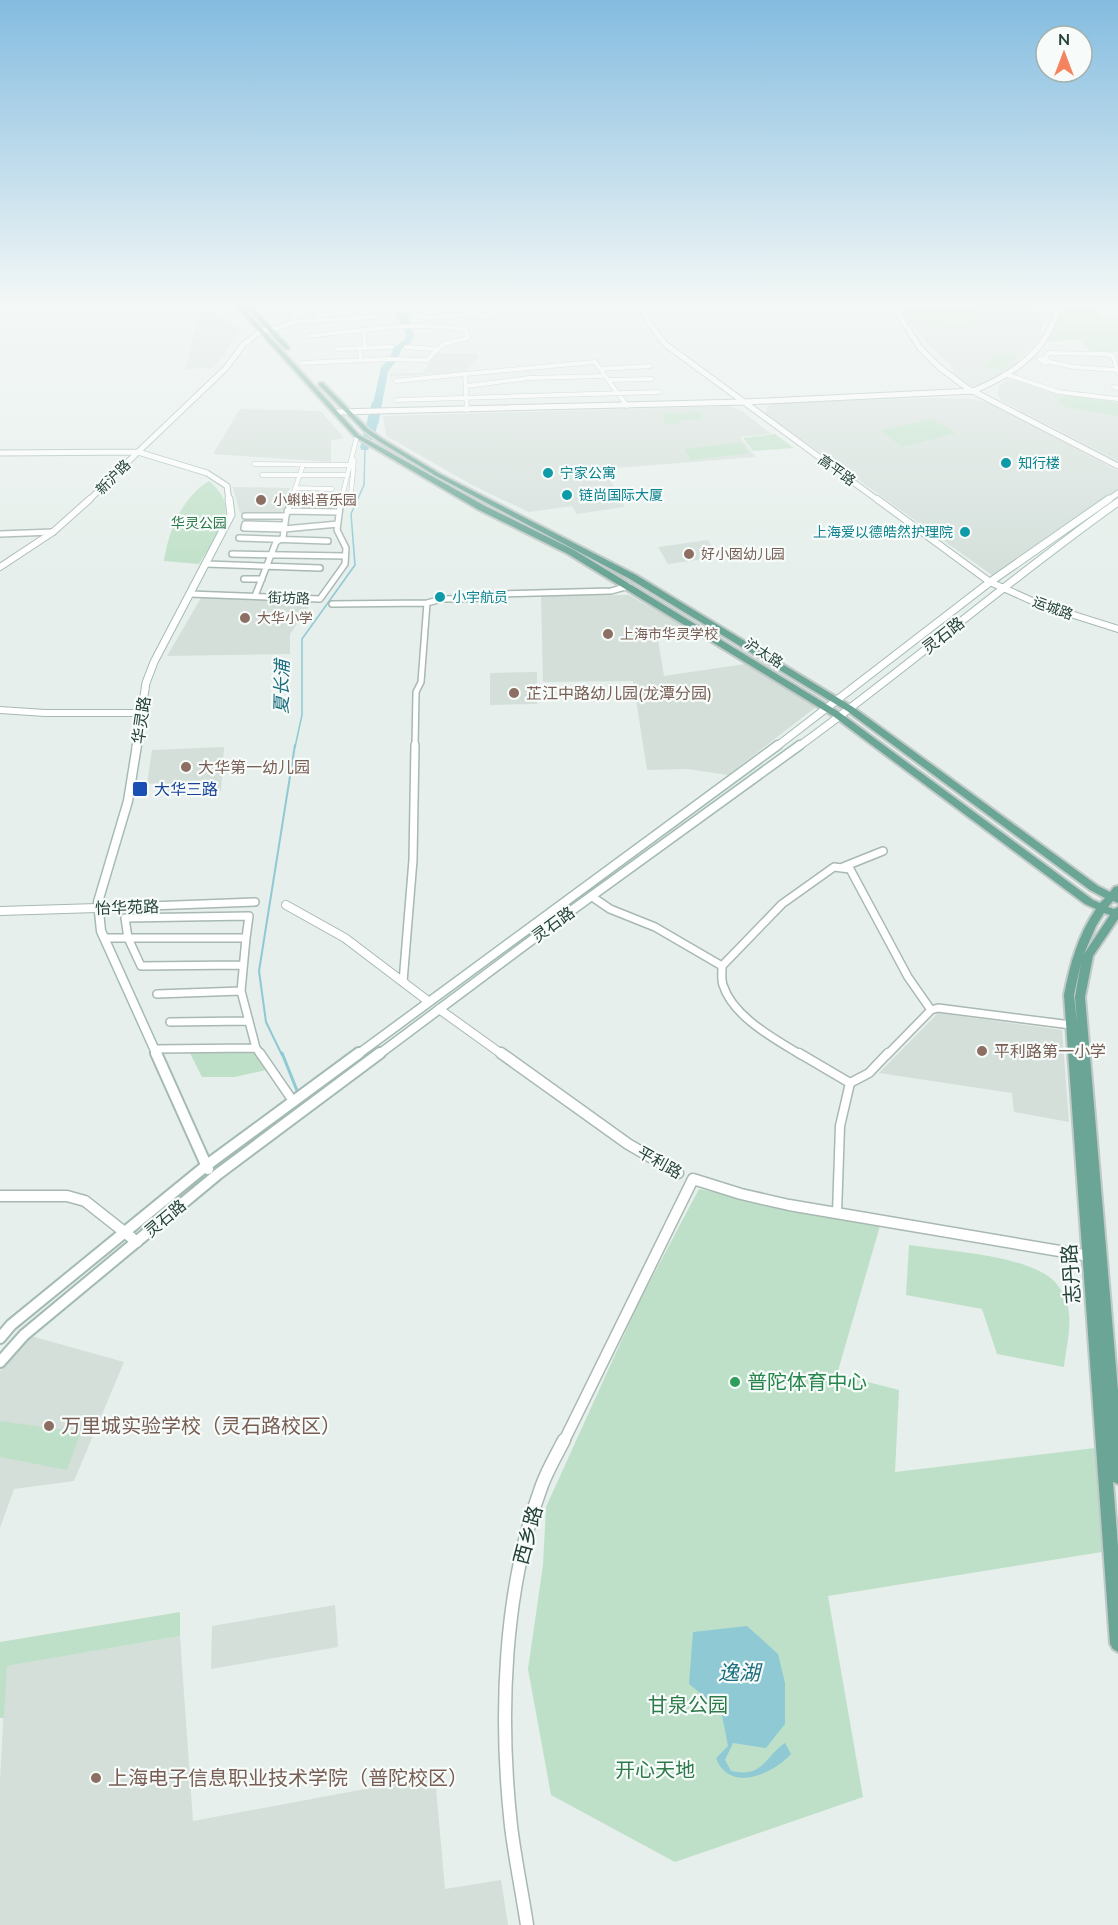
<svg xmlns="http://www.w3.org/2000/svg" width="1118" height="1925" viewBox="0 0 1118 1925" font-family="Mulish,'Noto Sans SC',sans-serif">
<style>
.built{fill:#d4dfda}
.green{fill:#bfe0c8}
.water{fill:#8ec9d4}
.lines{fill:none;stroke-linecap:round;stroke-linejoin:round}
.stream-far2{stroke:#8ec9d4;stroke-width:1.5}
.stream-far1{stroke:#8ec9d4;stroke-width:2}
.stream{stroke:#8ec9d4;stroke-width:3}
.river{fill:#8ec9d4;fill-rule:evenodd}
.minor-far3-casing{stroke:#a8b8b2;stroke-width:5}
.minor-far2-casing{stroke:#a8b8b2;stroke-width:8}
.minor-far1-casing{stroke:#a8b8b2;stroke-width:10}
.minor-casing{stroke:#a8b8b2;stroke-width:11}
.tertiary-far4-casing{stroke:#a8b8b2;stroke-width:7}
.tertiary-far3-casing{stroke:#a8b8b2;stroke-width:8}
.tertiary-far2-casing{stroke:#a8b8b2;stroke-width:10}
.tertiary-far1-casing{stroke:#a8b8b2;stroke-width:13}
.tertiary-casing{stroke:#a8b8b2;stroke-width:15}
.secondary-far3-casing{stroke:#a4bbb3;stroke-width:7}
.secondary-far2-casing{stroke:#a4bbb3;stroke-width:9}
.secondary-far1-casing{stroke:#a4bbb3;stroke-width:11}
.secondary-casing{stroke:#a4bbb3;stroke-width:14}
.primary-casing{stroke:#c2cac8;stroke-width:4}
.minor-far3{stroke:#fff;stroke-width:4}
.minor-far2{stroke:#fff;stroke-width:5}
.minor-far1{stroke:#fff;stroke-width:7}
.minor{stroke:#fff;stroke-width:8}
.tertiary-far4{stroke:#fff;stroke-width:5}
.tertiary-far3{stroke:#fff;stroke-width:6}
.tertiary-far2{stroke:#fff;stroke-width:8}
.tertiary-far1{stroke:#fff;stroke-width:10}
.tertiary{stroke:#fff;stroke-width:12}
.secondary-far3{stroke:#fff;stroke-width:5}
.secondary-far2{stroke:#fff;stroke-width:7}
.secondary-far1{stroke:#fff;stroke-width:8}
.secondary{stroke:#fff;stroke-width:10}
.primary{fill:#6aa596;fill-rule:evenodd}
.culture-dot{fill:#0f9aa8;stroke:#f7fbf9;stroke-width:2}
.education-dot{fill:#8d6e63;stroke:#f7fbf9;stroke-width:2}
.transit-dot{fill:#1a4fb4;stroke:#f7fbf9;stroke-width:2}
.leisure-dot{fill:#2e9e5b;stroke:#f7fbf9;stroke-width:2}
.labels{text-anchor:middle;stroke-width:4.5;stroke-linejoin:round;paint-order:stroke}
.far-culture-label{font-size:14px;fill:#0d838f;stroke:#f7fbf9;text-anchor:start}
.far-street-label{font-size:14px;fill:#24423a;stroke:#f7fbf9}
.far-education-label{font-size:14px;fill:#785e54;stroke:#f7fbf9;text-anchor:start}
.far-park-label{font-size:14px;fill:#2d7a4b;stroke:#f7fbf9}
.street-label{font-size:16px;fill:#24423a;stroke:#f7fbf9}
.education-label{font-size:16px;fill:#785e54;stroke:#f7fbf9;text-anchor:start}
.transit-label{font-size:16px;fill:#164399;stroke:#f7fbf9;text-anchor:start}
.water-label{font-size:18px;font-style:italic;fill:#1c6f80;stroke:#f7fbf9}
.near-street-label{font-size:20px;fill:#24423a;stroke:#f7fbf9}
.near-leisure-label{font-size:20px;fill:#27864d;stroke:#f7fbf9;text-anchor:start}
.near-education-label{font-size:20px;fill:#785e54;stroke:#f7fbf9;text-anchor:start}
.near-park-label{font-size:20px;fill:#2d7a4b;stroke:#f7fbf9}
.near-water-label{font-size:21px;font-style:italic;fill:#1c6f80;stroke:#f7fbf9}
</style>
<rect width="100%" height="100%" fill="#e6efeb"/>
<!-- built -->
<path class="built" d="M899,304H1034L1049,314L1043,323L1041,337L1014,365L986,383L974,386L965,383L953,372L951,366L916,332Z
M219,312L241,332L213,368L186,369L198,313Z
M436,353H477V358L465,372L390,377V373H422Z
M1008,378L1059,394L1118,401V461L1002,401L998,395L999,386Z
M928,398L971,399L986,402L1015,415L1118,471V490L992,575L766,414L767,407L775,403Z
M730,406L742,411L771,434L740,437L756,457L603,469L623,501L624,507L577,514L572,506L529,512L474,486L386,436L383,416Z
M240,409L321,411L344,438L331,440V462L213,454Z
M233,487L290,488L281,514L240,513Z
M708,540L718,557L668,564L658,547Z
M629,595L689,629L658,640L664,676L745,664L816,707L728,775L687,769L647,770L633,681L543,682L541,596Z
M201,598L312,602L290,634V654L167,656Z
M537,672V704L490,705V673Z
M224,747L221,791L159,793L160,783L147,784L152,750Z
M938,1013L1062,1030L1069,1122L1014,1112L1012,1093L879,1073Z
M31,1336L124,1362L74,1481L14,1489L0,1528V1371Z
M335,1605L338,1647L211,1669L212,1626Z
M180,1636L193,1821L435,1776L445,1889L501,1880L508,1925H0V1781L6,1666Z"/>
<!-- green -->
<path class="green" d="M899,304H968L980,323C960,337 931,322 909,322Z
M1068,304H1089L1102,319L1118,318V352L1091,351L1080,340L1047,341L1060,313Z
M999,353L1017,357L1001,371L983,366Z
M1066,395L1118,403V416L1065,407L1057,399Z
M700,412L703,419L679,420L680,424H666L662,414Z
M931,419L956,433L902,447L881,431Z
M775,434L794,448L753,451L743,438Z
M741,442L749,453L691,460L684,449Z
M209,481C243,509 217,534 199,564L164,561C168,532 182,497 209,481Z
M190,1053H254L266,1070L234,1077H202Z
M699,1189L880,1226L837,1374L899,1390L895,1472L1095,1448L1102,1552L828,1596L863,1797L675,1862L551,1795L528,1669L543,1565L546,1507L639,1302Z
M909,1245C947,1251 1023,1255 1052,1279C1060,1286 1065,1297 1068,1307C1072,1326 1066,1348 1064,1367L997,1354L982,1309L906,1295Z
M0,1421L81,1432L67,1470L0,1457Z
M180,1612V1636L7,1666L4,1718H0V1642Z"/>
<!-- water -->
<path class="water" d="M398,304H408V313L414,336L410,344L402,348L398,358L388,372L378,425L370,418L381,367L390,358L393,348L403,341L406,335L396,316Z
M747,1626L778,1654L785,1683V1724L766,1748L733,1743L725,1760L731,1771C764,1778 764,1757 785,1743L791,1754C772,1775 729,1793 716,1758L728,1746L721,1710L689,1684L693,1632Z"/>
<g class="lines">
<!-- stream-far2 -->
<path class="stream-far2" d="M295,747L302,715V639L355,565L351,514L364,485L365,448"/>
<!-- stream-far1 -->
<path class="stream-far1" d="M282,1055L266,1022L259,971L295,745"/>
<!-- stream -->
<path class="stream" d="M282,1053L298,1093"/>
<!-- river -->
<path class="river" d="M377,399L382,402L376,431L368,450H362L360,448L372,402Z"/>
<defs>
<path id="minor-far3" d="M418,308H451L467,304
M483,309L494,313L487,316L474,313Z
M382,310H414L415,314L430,318L474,313
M320,320L318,317L331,314L332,308
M295,322L375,317L382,310L378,307L316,309
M406,347L435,349
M337,349L392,347
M1045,358L1050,362L1045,363L1039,359Z
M1045,358L1049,353L1107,354L1113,356L1118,373
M361,360L359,348L365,347L364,330
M1050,362L1074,367L1117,370
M301,363L388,359L427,360L443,344L468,338L466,330C418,320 358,331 309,336
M600,369L650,366
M1005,374L1059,392L1118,399
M609,380L652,379
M396,381L465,374
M466,386L529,378L605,376
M1114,387L1118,388
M397,400L659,392
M467,410L465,374L595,362L627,406
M254,464L351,465
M262,475H348
M295,488L332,489
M291,501L303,465
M341,501L357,436
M343,501L351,493L354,460"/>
<path id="minor-far2" d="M343,501L345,499
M287,511L338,512
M245,516H286
M285,525L245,524L244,528L284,529L338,524
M0,534L53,532
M239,538L328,541
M232,554L345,556
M206,564L320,568
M244,579H262
M190,594L320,599L345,564L346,548L337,530L341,499
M255,596L276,542L283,538L286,516L292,499
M332,604L427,603
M415,747L416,692L421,682L427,603L442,599L496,598V594L611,591L629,586"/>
<path id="minor-far1" d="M843,867L883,851
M591,896L610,909L655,927L722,966
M97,908L255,902
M104,938H246L241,991L256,1048L261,1055
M243,965L141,966L128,938L125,918L249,916L246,938
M403,982L413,860L415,745
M157,994L241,991
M931,1010L938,1008L1071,1025
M170,1022L249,1021
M154,1049L256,1048
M801,1055C775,1039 733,1017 723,985C721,979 722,972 722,966L782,904L834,867L850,869L908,977L931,1010L887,1055"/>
<path id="minor" d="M260,1053L293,1101
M799,1053L850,1083L869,1073L888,1053
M837,1213L840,1126L850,1083"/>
<path id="tertiary-far4" d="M640,304L647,320L665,344L879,501
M892,304L920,348L939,367L967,388L1118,466
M270,330L295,322L290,304
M337,412L744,402L973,391C1000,380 1029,364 1045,338C1052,327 1055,314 1063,304
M88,501L138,452"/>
<path id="tertiary-far3" d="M877,499L990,582L1039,604L1118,629
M0,567L53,532L90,499
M0,710L45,713H143"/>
<path id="tertiary-far2" d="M286,905L345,938L428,1001
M0,911L97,908
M439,1009L503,1055"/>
<path id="tertiary-far1" d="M501,1053L628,1144L678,1173
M0,1196H67L85,1201L137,1242
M564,1441L693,1179L741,1194L789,1205L1089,1256"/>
<path id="tertiary" d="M527,1925C522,1892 515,1859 511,1826C499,1716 503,1590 542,1485C548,1469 557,1454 564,1440"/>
<path id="secondary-far3" d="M138,452L226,368L243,345L261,331L270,330
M0,453L138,452L207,473L227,486L229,501
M1107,501L1118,493"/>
<path id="secondary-far2" d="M136,747L146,683L154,662L231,515L229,499
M776,747L990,582L1109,499
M798,747C907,668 1008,580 1118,502"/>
<path id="secondary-far1" d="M137,745L128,801L98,902L101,931L157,1055
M357,1055L778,745
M378,1055L564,916L800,745"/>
<path id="secondary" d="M156,1053L208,1169
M0,1338L11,1325L207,1165L359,1053
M0,1362L24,1335L218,1174L380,1053"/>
<path id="primary" d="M234,304H240L359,435L485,506L574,550L839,712L1093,900L1100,903L1105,898L1090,890L847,711L630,579L436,476L380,442L364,431L319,385V383H323L368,429L384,440L440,474L636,575L853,707L1098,886L1110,892L1114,887L1118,886V903L1113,901L1108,907L1114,909L1118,907V919L1093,956L1085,997L1118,1391V1484L1113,1482L1118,1546V1652L1113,1649L1110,1644L1064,995C1070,964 1078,935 1096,909L1085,904L833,716L568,554L479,510L355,437ZM1104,913L1110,915L1084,954L1096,926ZM1081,963L1075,997L1077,1023L1074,995Z
M244,304H250L289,347V349H285Z"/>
</defs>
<!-- minor-far3 casing -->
<use href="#minor-far3" class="minor-far3-casing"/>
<!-- minor-far2 casing -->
<use href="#minor-far2" class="minor-far2-casing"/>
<!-- minor-far1 casing -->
<use href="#minor-far1" class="minor-far1-casing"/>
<!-- minor casing -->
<use href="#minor" class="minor-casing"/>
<!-- tertiary-far4 casing -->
<use href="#tertiary-far4" class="tertiary-far4-casing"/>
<!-- tertiary-far3 casing -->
<use href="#tertiary-far3" class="tertiary-far3-casing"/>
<!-- tertiary-far2 casing -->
<use href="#tertiary-far2" class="tertiary-far2-casing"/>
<!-- tertiary-far1 casing -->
<use href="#tertiary-far1" class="tertiary-far1-casing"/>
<!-- tertiary casing -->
<use href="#tertiary" class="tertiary-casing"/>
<!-- secondary-far3 casing -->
<use href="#secondary-far3" class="secondary-far3-casing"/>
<!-- secondary-far2 casing -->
<use href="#secondary-far2" class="secondary-far2-casing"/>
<!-- secondary-far1 casing -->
<use href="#secondary-far1" class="secondary-far1-casing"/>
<!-- secondary casing -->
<use href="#secondary" class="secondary-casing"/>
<!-- primary casing -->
<use href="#primary" class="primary-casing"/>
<!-- minor-far3 -->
<use href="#minor-far3" class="minor-far3"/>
<!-- minor-far2 -->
<use href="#minor-far2" class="minor-far2"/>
<!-- minor-far1 -->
<use href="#minor-far1" class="minor-far1"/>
<!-- minor -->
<use href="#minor" class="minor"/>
<!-- tertiary-far4 -->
<use href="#tertiary-far4" class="tertiary-far4"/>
<!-- tertiary-far3 -->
<use href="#tertiary-far3" class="tertiary-far3"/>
<!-- tertiary-far2 -->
<use href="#tertiary-far2" class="tertiary-far2"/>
<!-- tertiary-far1 -->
<use href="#tertiary-far1" class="tertiary-far1"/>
<!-- tertiary -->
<use href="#tertiary" class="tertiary"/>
<!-- secondary-far3 -->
<use href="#secondary-far3" class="secondary-far3"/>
<!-- secondary-far2 -->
<use href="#secondary-far2" class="secondary-far2"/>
<!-- secondary-far1 -->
<use href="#secondary-far1" class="secondary-far1"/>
<!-- secondary -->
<use href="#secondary" class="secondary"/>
<!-- primary -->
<use href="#primary" class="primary"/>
</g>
<!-- sky -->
<linearGradient id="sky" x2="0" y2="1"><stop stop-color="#84bce0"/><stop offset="0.53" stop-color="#f4f8f6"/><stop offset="1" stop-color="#f4f8f6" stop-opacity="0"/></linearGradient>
<rect width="1118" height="574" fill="url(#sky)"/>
<!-- markers -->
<g class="culture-dot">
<circle cx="1006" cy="463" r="6"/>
<circle cx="548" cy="473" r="6"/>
<circle cx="567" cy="495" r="6"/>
<circle cx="965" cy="532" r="6"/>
<circle cx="440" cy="597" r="6"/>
</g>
<g class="education-dot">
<circle cx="261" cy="500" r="6"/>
<circle cx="689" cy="554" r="6"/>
<circle cx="245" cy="618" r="6"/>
<circle cx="608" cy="634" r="6"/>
<circle cx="514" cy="693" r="6"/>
<circle cx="186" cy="767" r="6"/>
<circle cx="982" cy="1051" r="6"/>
<circle cx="49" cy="1426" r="6"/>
<circle cx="96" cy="1778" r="6"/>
</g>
<rect class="transit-dot" x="132" y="781" width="16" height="16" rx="3"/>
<circle class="leisure-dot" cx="735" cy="1382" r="6"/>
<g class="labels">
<!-- far-culture labels -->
<g class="far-culture-label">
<text x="1018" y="468">知行楼</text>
<text x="560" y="478">宁家公寓</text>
<text x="579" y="500">链尚国际大厦</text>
<text x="953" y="537" text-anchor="end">上海爱以德皓然护理院</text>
<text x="452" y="602">小宇航员</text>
</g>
<!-- far-street labels -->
<g class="far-street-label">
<text transform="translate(837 470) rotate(36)" y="5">高平路</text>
<text transform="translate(113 477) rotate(-45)" y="5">新沪路</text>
<text transform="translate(289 598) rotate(2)" y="5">街坊路</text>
<text transform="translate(1053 608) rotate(20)" y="5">运城路</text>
<text transform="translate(764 653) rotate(32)" y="5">沪太路</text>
</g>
<!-- far-education labels -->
<g class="far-education-label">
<text x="273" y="505">小蝌蚪音乐园</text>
<text x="701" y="559">好小囡幼儿园</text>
<text x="257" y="623">大华小学</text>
<text x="620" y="639">上海市华灵学校</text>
</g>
<!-- far-park labels -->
<g class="far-park-label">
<text x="199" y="528">华灵公园</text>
</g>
<!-- street labels -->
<g class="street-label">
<text transform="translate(943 635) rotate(-38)" y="6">灵石路</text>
<text transform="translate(141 720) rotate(-82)" y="6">华灵路</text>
<text transform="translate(127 907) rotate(-2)" y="6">怡华苑路</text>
<text transform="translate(553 924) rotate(-36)" y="6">灵石路</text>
<text transform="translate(660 1162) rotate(29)" y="6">平利路</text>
<text transform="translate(165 1218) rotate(-40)" y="6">灵石路</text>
</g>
<!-- education labels -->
<g class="education-label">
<text x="526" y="699">芷江中路幼儿园(龙潭分园)</text>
<text x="198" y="773">大华第一幼儿园</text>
<text x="994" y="1057">平利路第一小学</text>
</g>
<!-- transit labels -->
<g class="transit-label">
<text x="154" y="795">大华三路</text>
</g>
<!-- water labels -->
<g class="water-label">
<text transform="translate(282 687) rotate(-89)" y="6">夏长浦</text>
</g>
<!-- near-street labels -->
<g class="near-street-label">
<text transform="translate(1071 1274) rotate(-94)" y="7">志丹路</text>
<text transform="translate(528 1535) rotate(-75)" y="7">西乡路</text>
</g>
<!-- near-leisure labels -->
<g class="near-leisure-label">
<text x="747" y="1389">普陀体育中心</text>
</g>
<!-- near-education labels -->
<g class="near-education-label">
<text x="61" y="1433">万里城实验学校（灵石路校区）</text>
<text x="108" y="1785">上海电子信息职业技术学院（普陀校区）</text>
</g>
<!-- near-park labels -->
<g class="near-park-label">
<text x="688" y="1712">甘泉公园</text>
<text x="655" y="1777">开心天地</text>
</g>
<!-- near-water labels -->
<g class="near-water-label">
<text x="739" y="1680">逸湖</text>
</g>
</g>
<!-- north arrow -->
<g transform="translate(1064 54)"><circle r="28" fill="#f7fbf9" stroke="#a3b1ad" stroke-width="1.5"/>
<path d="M0-4.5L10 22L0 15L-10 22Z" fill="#f4845f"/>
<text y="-9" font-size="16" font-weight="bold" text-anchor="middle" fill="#24423a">N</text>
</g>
</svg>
